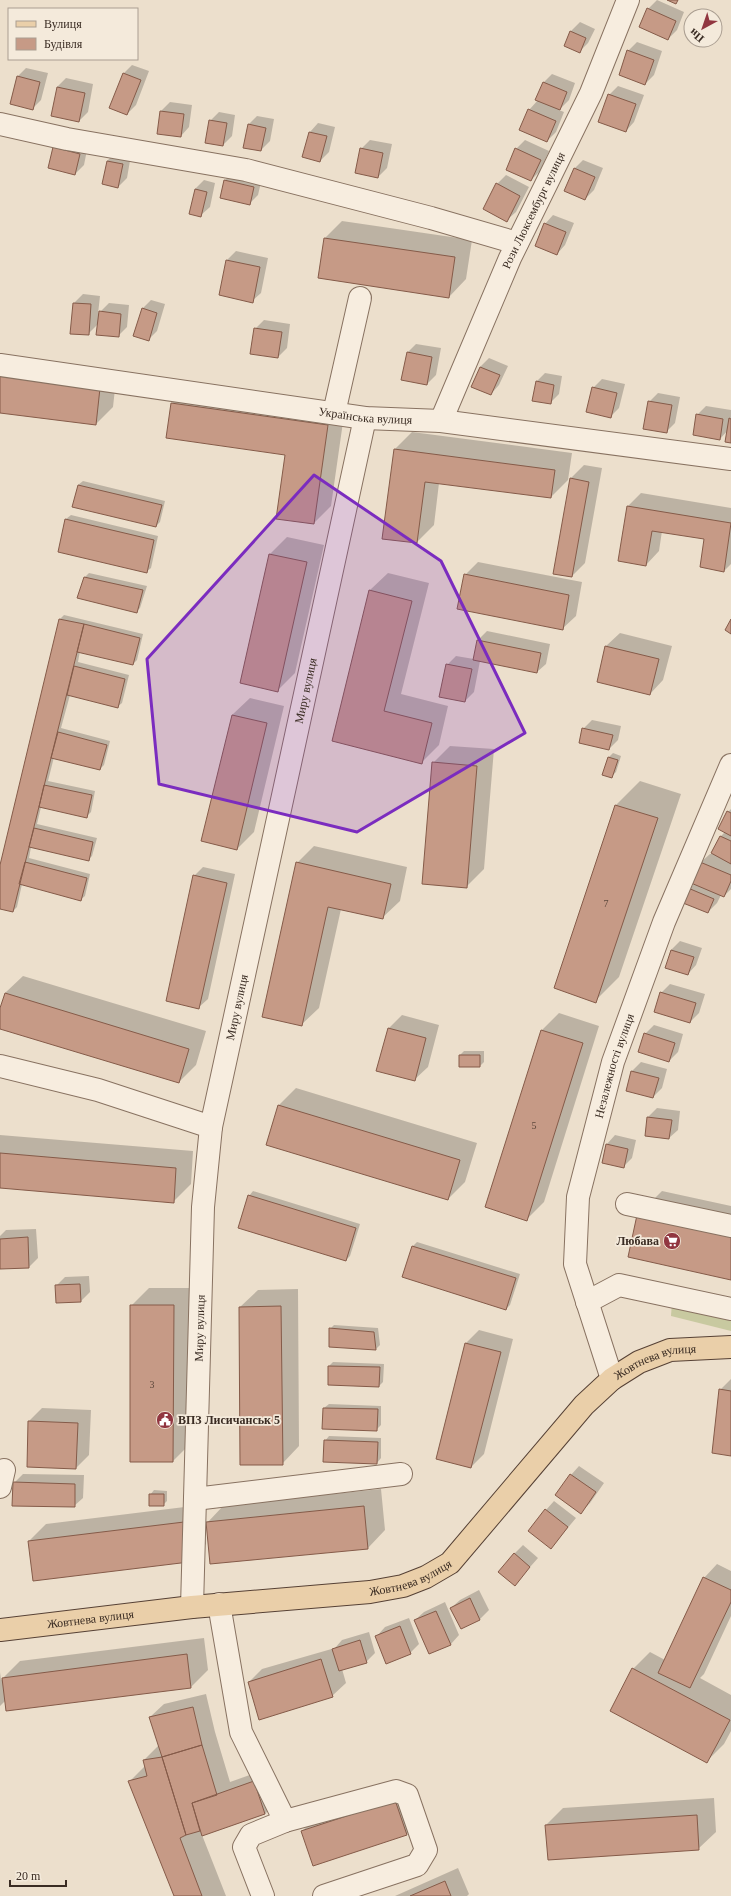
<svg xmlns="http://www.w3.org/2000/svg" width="731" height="1896" viewBox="0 0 731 1896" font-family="Georgia,serif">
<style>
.green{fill:#c8c9a0}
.shadow{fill:#0003}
.building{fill:#c69a86;stroke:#855b49}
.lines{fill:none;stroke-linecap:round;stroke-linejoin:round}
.minor-casing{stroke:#887261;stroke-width:24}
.major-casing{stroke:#564135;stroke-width:24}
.minor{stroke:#f7eddf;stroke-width:22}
.major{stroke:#eacfa9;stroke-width:22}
.marked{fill:#7b2cbf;fill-opacity:0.2;stroke:#7b2cbf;stroke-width:3;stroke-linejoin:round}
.labels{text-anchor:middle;stroke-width:3.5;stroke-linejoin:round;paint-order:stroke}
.number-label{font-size:10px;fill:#5d483c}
.street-label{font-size:12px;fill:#3a2c23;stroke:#f4eadb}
.poi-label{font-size:12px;font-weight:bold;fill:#3a2c23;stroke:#f4eadb;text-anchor:end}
</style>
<rect width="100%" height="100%" fill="#ecdfcc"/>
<!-- green -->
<path class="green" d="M672,1302L731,1316V1331L671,1316Z"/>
<!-- shadow -->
<path class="shadow" d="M657,0L684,12L677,30L668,39L648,9Z
M580,22L595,29L588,43L579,52L565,45L571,31Z
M637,42L662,51L654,75L645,84L628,51Z
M132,65L149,71L136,105L127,114L123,74Z
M26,68L48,73L41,100L32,109L17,77Z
M552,74L575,83L569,100L559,110L564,112L556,132L547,141L529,110L538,100L543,83Z
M66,78L93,84L88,112L79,121L57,87Z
M618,86L644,95L634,122L626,131L609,95Z
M170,102L192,105L189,127L181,136L161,111Z
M219,112L235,115L232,136L223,145L210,121Z
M257,116L274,119L270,141L261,150L248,125Z
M318,123L335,127L329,152L320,161L303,156L310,132Z
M370,140L392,144L387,168L378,177L361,149Z
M525,140L549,151L540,171L531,180L516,149Z
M88,145L84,165L75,174L54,148Z
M116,152L131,155L127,178L118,187L107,161Z
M583,160L603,168L594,190L585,199L574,169Z
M234,171L262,178L258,195L249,204L225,180Z
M506,175L529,187L516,212L507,220L497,184Z
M204,180L215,183L210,207L201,215L195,189Z
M553,215L574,223L565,245L557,254L545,224Z
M342,221L472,240L466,279L449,297L319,278L325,238Z
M236,251L268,258L261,293L252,301L227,260Z
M83,294L100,296L98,314L109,303L129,305L127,327L118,336L98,324L88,334L74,303Z
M151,300L165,304L157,331L148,340L142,309Z
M264,320L290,324L287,348L278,357L255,329Z
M416,344L441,348L436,375L427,384L408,352Z
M0,356L117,371L113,407L96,424L0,412Z
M489,358L508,366L499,385L491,394L480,367Z
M545,373L562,376L559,394L550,403L536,382Z
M602,379L625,384L619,408L610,417L593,388Z
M189,386L345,408L331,506L314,523L277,518L286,454L172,403Z
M658,393L680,397L675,423L666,432L649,402Z
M706,406L731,410V442L728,430L720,439L697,415Z
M412,432L572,453L568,480L551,497L439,483L434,525L417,542L395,449Z
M584,465L602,468L585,563L572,576L571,478Z
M83,481L165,501L160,522L156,526L78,485Z
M641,493L731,508V564L724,571L705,538L662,531L659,551L646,565L628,506Z
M71,515L158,536L151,568L146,572L59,551L66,519Z
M287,537L324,545L295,673L277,691L270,554Z
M478,562L582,582L576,616L562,629L465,575Z
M89,573L147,586L140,608L136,612L85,577Z
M388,573L429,583L401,694L448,706L439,745L422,762L333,740L370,590Z
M64,615L143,634L137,660L133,664L80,651L78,662L129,675L122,703L117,707L70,695L61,728L110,741L104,765L100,769L54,757L48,781L95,791L91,812L87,816L41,807L37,824L97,838L92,856L88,860L31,847L29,858L90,874L85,896L80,900L22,884L17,907L13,911L0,908V870L60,619Z
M487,631L550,644L546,664L537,672L480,661L474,692L465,701L447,665L456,656L474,659L478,640Z
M620,633L672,646L663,680L650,694L598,681L606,646Z
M250,698L284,706L254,832L237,849L232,715Z
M592,720L621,726L618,740L609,749L583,729Z
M450,746L494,749L484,869L467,886L433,763Z
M613,753L621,756L616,772L611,777L604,774L609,757Z
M640,781L681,794L619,977L595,1001L616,805Z
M731,809V889L724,896L721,895L717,903L708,912L689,889L695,883L701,862L710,854H712L721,836L725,832L728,812Z
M314,846L407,867L400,901L382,918L341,909L319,1008L301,1025L297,863Z
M203,867L235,874L208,999L199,1007L194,876Z
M680,941L702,948L696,965L688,974L671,950Z
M23,976L206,1031L196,1065L179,1082L0,1028V1012L5,993Z
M670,984L705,994L699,1013L690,1022L661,993Z
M559,1013L599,1026L544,1202L527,1219L542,1030Z
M402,1015L439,1025L428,1067L414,1080L378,1070L389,1028Z
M654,1025L683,1034L678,1052L669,1061L645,1034Z
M464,1051H484V1062L480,1066H460V1055Z
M641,1062L667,1069L662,1088L653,1097L627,1090L632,1071Z
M296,1088L477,1143L465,1182L448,1199L279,1105Z
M657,1108L680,1111L678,1130L669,1138L646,1136L648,1117Z
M0,1135L193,1151L191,1184L173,1202L0,1187Z
M615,1135L636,1140L632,1158L623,1167L607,1144Z
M253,1191L360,1224L350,1256L346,1260L249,1196Z
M662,1191L731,1206V1279L638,1215Z
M36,1229L38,1258L29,1267L0,1268V1236L6,1230Z
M417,1242L520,1274L510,1305L506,1309L403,1277L413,1246Z
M89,1276L90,1292L81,1301L56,1286L65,1277Z
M149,1288H190V1444L173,1461L131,1306Z
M298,1289L299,1446L282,1464H241L240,1307L258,1290Z
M334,1325L378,1328L380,1345L376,1349L330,1329Z
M479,1330L513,1339L484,1454L471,1467L466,1343Z
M333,1362L384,1364L383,1382L379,1386L329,1366Z
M731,1379V1455L720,1390Z
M329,1404L381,1406V1425L376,1430L323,1428L324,1408Z
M42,1408L91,1410L89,1455L76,1468L29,1421Z
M329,1436L381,1438V1458L377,1463L325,1441Z
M579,1466L604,1483L590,1503L581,1512L571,1475Z
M23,1474L84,1475L83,1498L74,1506L14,1483Z
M381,1489L385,1530L368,1548L207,1523L224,1505Z
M154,1490L167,1491V1501L163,1505L150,1495Z
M554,1501L576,1518L551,1548L546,1510Z
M201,1505L206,1544L188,1561L29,1541L46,1524Z
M523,1545L538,1558L515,1584L514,1554Z
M717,1564L731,1571V1616L704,1674L700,1678L731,1695V1731L724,1744L707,1761L633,1669L650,1652L665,1660L704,1578Z
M479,1590L489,1610L480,1619L461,1628L451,1608L460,1600Z
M445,1602L459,1635L451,1644L429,1653L415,1620L424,1612Z
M409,1618L419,1644L410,1653L377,1636L385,1627Z
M369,1632L375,1653L366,1662L342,1669L346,1683L332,1696L249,1682L262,1669L335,1648L342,1640Z
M204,1638L208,1670L191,1687L7,1710L6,1700L0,1706V1672L1,1680L20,1661Z
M206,1694L215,1732L230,1782L267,1769L278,1800L265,1814L202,1835L226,1896H176L129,1782L145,1766L144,1760L159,1745L150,1717L164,1704Z
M409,1787L420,1821L407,1834L302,1831L316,1818Z
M714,1798L716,1832L698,1849L546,1825L563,1808Z
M458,1868L469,1894L467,1896H395Z"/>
<!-- building -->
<path class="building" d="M667,0H678L676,4Z
M647,8L676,21L668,40L639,27Z
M570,31L586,38L580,53L564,46Z
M627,50L654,60L645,85L619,75Z
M123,73L141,80L127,115L109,108Z
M17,76L40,82L33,110L10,104Z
M543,82L567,92L560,110L535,100Z
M57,87L85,93L79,122L51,116Z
M608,94L636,104L626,132L598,122Z
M528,109L556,121L547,142L519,130Z
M160,111L184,114L181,137L157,134Z
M209,120L227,123L223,146L205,143Z
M248,124L266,128L261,151L243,148Z
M309,132L327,136L320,162L302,157Z
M53,147L80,154L75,175L48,168Z
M360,148L383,153L378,178L355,173Z
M515,148L541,160L531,181L506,170Z
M107,161L123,164L118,188L102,184Z
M574,168L595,177L585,200L564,191Z
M224,180L254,187L250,205L220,198Z
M496,183L520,196L507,222L483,209Z
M195,189L207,192L201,217L189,214Z
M544,223L566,232L557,255L535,246Z
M324,238L455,257L449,298L318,278Z
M226,260L260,267L253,303L219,295Z
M73,303L91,304L89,335L70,334Z
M142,308L157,313L149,341L133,336Z
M99,311L121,314L119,337L96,335Z
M254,328L282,332L278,358L250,354Z
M407,352L432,357L427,385L401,380Z
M480,367L500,375L491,395L471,387Z
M0,375L100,388L96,425L0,413Z
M536,381L554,385L551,404L532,401Z
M592,387L617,393L611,418L586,412Z
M648,401L672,405L667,433L643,429Z
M171,403L328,425L314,524L276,519L285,455L166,438Z
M696,414L723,419L720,440L693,435Z
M729,418L731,419V443L725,442Z
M394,449L555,470L551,498L425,482L417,543L382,539Z
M570,478L589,482L572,577L553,574Z
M78,485L162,505L156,527L72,507Z
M627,506L731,523L724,572L700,567L704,539L652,531L646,566L618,561Z
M65,519L154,540L147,573L58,552Z
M269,554L307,562L278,692L240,683Z
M464,574L569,595L563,630L457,609Z
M84,577L143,590L137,613L77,598Z
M369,590L412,601L384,711L432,723L422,764L332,741Z
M59,619L84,624L13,912L0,909V865Z
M731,619V634L725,630Z
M84,624L140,638L133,665L77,652Z
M477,640L541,653L537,673L473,660Z
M605,646L659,659L650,695L597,682Z
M446,664L472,669L465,702L439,697Z
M74,666L125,679L118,708L67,695Z
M232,715L267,723L237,850L201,841Z
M582,728L613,735L609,750L579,743Z
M58,732L107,745L100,770L51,758Z
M608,757L618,760L612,778L602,775Z
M432,762L477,766L467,888L422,884Z
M44,785L92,795L87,818L39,807Z
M615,805L658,818L596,1003L554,988Z
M727,811L731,813V836L718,829Z
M34,828L93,842L89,861L29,847Z
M720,836L731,841V864L711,853Z
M25,862L87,878L81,901L19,884Z
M296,862L391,884L383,919L328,907L302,1026L262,1017Z
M700,862L731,875V881L724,897L691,883Z
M193,875L227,883L199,1009L166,1001Z
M688,888L714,899L708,913L683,903Z
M671,950L694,957L688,975L665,968Z
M660,992L696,1003L690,1023L654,1012Z
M5,993L189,1049L179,1083L0,1029V1008Z
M388,1028L426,1038L415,1081L376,1071Z
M541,1030L583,1043L527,1221L485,1207Z
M644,1033L675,1043L669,1062L638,1052Z
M459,1055H480V1067H459Z
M631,1071L659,1078L653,1098L626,1091Z
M278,1105L460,1160L448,1200L266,1145Z
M647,1117L672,1120L669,1139L645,1136Z
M606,1144L628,1149L624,1168L602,1163Z
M0,1153L176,1168L174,1203L0,1188Z
M248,1195L356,1228L346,1261L238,1228Z
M637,1215L731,1235V1280L628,1257Z
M28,1237L29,1268L0,1269V1239Z
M412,1246L516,1278L506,1310L402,1277Z
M80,1284L81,1302L56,1303L55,1285Z
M130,1305H174L173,1462H130Z
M281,1306L283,1465H240L239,1307Z
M329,1328L374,1332L376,1350L329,1347Z
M465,1343L501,1352L471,1468L436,1459Z
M328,1366L380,1367L379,1387L328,1385Z
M719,1389L731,1391V1456L712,1453Z
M323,1408L378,1409L377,1431L322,1429Z
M28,1421L78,1423L76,1469L27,1467Z
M324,1440L378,1442L377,1464L323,1462Z
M570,1474L596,1492L581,1514L555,1495Z
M13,1482L75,1484V1507L12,1506Z
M149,1494H164V1506H149Z
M364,1506L368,1549L210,1564L206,1522Z
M545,1509L568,1527L551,1549L528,1531Z
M184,1522L189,1562L33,1581L28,1541Z
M514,1553L530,1567L515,1586L498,1572Z
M703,1577L731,1590V1602L690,1688L658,1673Z
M470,1598L480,1620L461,1629L450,1608Z
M436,1611L451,1645L429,1654L414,1620Z
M400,1626L411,1654L386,1664L375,1636Z
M360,1640L367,1663L339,1671L332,1649Z
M187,1654L191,1688L6,1711L2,1678Z
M321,1659L333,1697L259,1720L248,1682Z
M632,1668L730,1720L707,1763L610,1711Z
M193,1707L202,1745L162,1757L149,1717Z
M202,1745L217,1795L192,1803L200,1831L186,1835L162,1757Z
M162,1757L186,1835L180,1838L202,1896H174L128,1781L147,1776L143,1760Z
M254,1781L265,1814L202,1836L192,1803Z
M395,1800L407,1835L313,1866L301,1831Z
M697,1815L699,1850L548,1860L545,1825Z
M445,1881L451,1896H410Z"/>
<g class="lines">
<defs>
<g id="minor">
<path d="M0,124L67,139L246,170L431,218L517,243"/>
<path id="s1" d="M0,365L365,418L441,421L731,459"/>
<path d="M334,413L360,298"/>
<path id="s2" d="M441,421L510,258L591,93L628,0"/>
<path d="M0,1066L98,1090L211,1127"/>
<path d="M627,1204L731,1226"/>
<path d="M587,1302L619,1285L731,1309"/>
<path id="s3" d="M612,1379L575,1264L578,1197L613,1062L664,922L731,765"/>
<path d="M0,1487L4,1470"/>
<path d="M195,1499L401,1474"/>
<path d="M219,1604L241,1732L285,1821"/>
<path id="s4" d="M192,1607L203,1207L211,1127L365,418"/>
<path d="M263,1896L244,1847L251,1835L285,1821L396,1791L407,1795L426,1850L417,1865L324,1896"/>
</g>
<g id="major">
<path id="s5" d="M0,1630L192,1607L370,1592L403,1586L426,1577L450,1563L584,1405L612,1379L639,1362L670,1350L731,1347"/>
</g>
</defs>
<!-- minor casing -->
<use href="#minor" class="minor-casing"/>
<!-- major casing -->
<use href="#major" class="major-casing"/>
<!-- minor -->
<use href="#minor" class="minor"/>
<!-- major -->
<use href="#major" class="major"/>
</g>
<!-- marked area -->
<path class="marked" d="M314,475L441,561L525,733L357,832L159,784L147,659Z"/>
<!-- icons -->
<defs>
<symbol id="supermarket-disc" viewBox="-11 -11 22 22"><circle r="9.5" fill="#913640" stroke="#f4eadb"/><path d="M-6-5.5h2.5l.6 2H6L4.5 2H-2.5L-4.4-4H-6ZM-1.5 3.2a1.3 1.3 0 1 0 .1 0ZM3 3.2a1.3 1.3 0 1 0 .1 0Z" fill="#fff"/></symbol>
<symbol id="civic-disc" viewBox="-11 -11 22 22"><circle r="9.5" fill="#913640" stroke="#f4eadb"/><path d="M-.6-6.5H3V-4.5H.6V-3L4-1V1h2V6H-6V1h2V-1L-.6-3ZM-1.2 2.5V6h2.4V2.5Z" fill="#fff"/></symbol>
</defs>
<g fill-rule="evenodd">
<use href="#supermarket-disc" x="662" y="1231" width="20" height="20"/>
<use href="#civic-disc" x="155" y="1410" width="20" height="20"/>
</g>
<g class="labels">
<!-- number labels -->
<g class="number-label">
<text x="606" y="907">7</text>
<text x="534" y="1129">5</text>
<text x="152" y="1388">3</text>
</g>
<!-- street labels -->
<g class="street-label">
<text dy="4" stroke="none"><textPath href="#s2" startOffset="230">Рози Люксембург вулиця</textPath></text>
<text dy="4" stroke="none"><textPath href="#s1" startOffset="369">Українська вулиця</textPath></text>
<text dy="4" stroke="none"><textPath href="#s4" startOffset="927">Миру вулиця</textPath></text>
<text dy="4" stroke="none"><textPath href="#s4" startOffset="603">Миру вулиця</textPath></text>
<text dy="4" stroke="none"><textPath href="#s3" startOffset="324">Незалежності вулиця</textPath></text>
<text dy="4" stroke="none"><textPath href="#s4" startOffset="279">Миру вулиця</textPath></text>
<text dy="4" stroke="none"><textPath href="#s5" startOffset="751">Жовтнева вулиця</textPath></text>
<text dy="4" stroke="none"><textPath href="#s5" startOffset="415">Жовтнева вулиця</textPath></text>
<text dy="4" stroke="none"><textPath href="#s5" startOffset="91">Жовтнева вулиця</textPath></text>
</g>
<!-- poi labels -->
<g class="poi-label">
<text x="659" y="1245">Любава</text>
<text x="178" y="1424" text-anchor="start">ВПЗ Лисичанськ 5</text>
</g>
</g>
<!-- legend -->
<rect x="8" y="8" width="130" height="52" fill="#f4eadb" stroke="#aa9e91"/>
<rect x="16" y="21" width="20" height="6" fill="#eacfa9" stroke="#aa9e91"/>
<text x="44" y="28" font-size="12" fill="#3a2c23">Вулиця</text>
<rect x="16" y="38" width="20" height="12" fill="#c69a86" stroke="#aa9e91"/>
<text x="44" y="48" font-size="12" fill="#3a2c23">Будівля</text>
<!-- north arrow -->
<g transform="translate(703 28) rotate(220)"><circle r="19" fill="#f4eadb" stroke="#aa9e91"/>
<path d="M0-3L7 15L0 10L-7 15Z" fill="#913640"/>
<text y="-6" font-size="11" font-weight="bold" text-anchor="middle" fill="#3a2c23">Пн</text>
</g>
<!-- scale -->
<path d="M10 1880v6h56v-6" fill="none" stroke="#3a2c23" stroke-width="2"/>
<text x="16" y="1880" font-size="12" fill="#3a2c23" stroke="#f4eadb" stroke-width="3" paint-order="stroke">20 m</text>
</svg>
